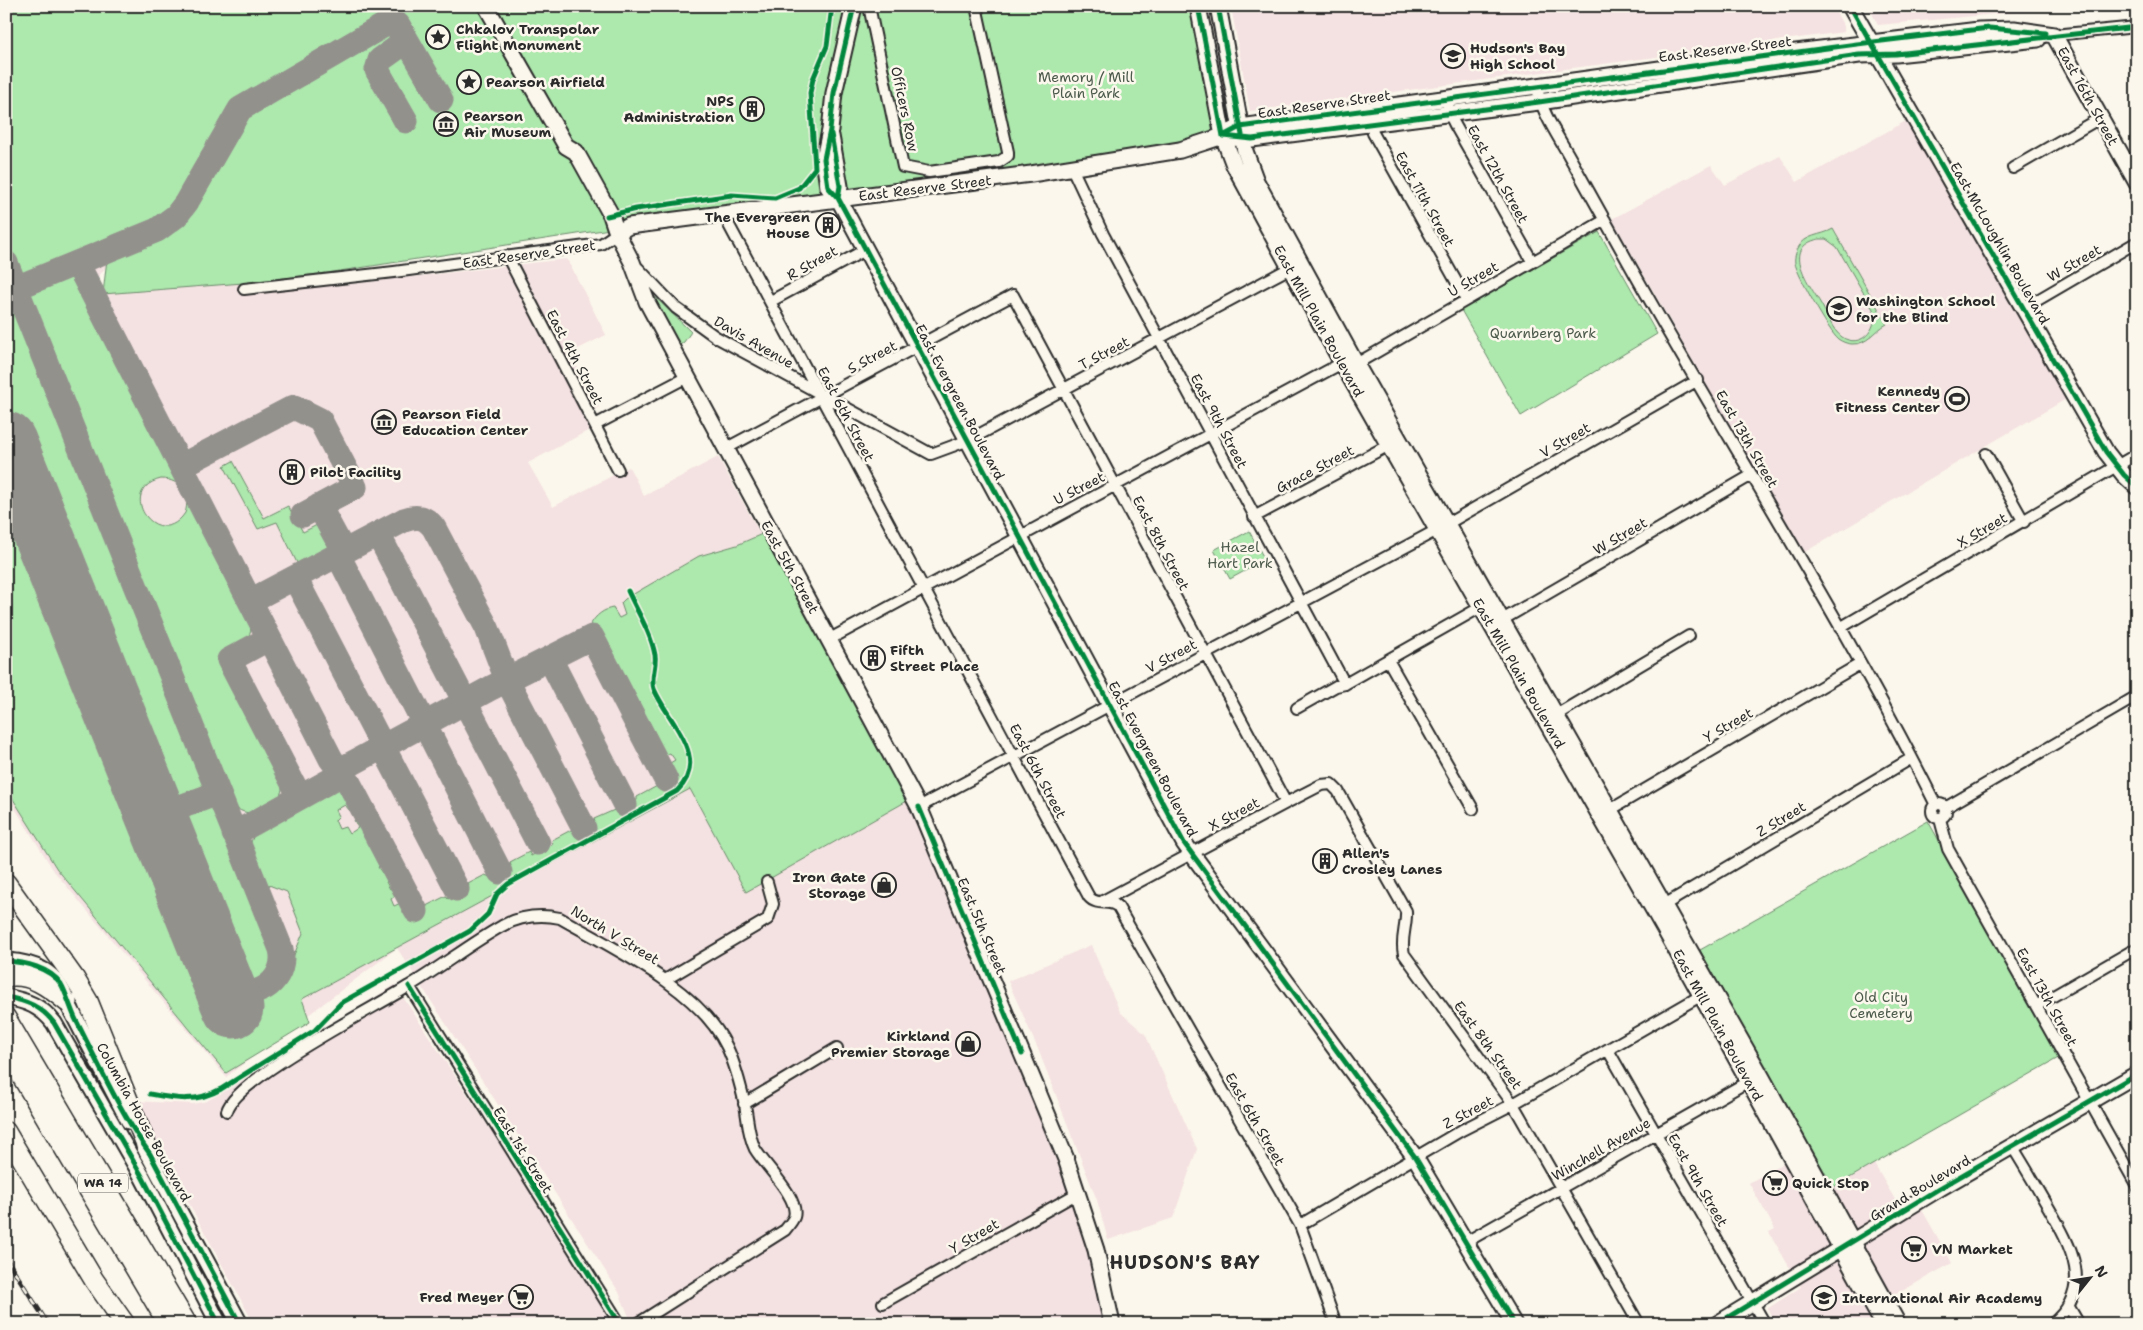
<svg xmlns="http://www.w3.org/2000/svg" width="2143" height="1330" viewBox="0 0 2143 1330" font-family="'Shantell Sans',sans-serif">
<style>
.built{fill:#f4e1e1}
.green{fill:#ade8ad;stroke:#6c8a6c;fill-rule:evenodd}
.lines{fill:none;stroke-linecap:round;stroke-linejoin:round}
.taxiway{stroke:#93918c;stroke-width:25}
.runway{stroke:#93918c;stroke-width:61}
.street-casing{stroke:#2b2b2b;stroke-width:14}
.secondary-casing{stroke:#2b2b2b;stroke-width:19}
.highway-casing{stroke:#2b2b2b;stroke-width:22}
.street{stroke:#fbf7ec;stroke-width:10}
.secondary{stroke:#fbf7ec;stroke-width:15}
.highway{stroke:#fbf7ec;stroke-width:19}
.rail-casing{stroke:#2b2b2b;stroke-width:4.5}
.rail{stroke:#fbf7ec;stroke-width:2.5;stroke-dasharray:8;stroke-linecap:butt}
.cycleway-casing{stroke:#fbf7ec;stroke-width:8}
.cycleway{stroke:#00873e;stroke-width:5}
.labels{text-anchor:middle;stroke-width:5;stroke-linejoin:round;paint-order:stroke}
.shield{fill:#fbf7ec;stroke:#696865;stroke-width:1}
.shield-label{font-size:12px;font-weight:bold;fill:#2b2b2b}
.poi-label{font-size:14px;font-weight:bold;fill:#2b2b2b;stroke:#fbf7ec;text-anchor:start}
.street-label{font-size:14px;fill:#2b2b2b;stroke:#fbf7ec}
.park-label{font-size:14px;fill:#4c5a4c;stroke:#fbf7ec}
.district-label{font-size:19px;font-weight:bold;letter-spacing:1px;fill:#2b2b2b;stroke:#fbf7ec}
</style>
<rect width="100%" height="100%" fill="#fbf7ec"/>
<filter id="ink" filterUnits="userSpaceOnUse"><feTurbulence type="fractalNoise" baseFrequency=".02" numOctaves="2"/><feDisplacementMap in="SourceGraphic" scale="10" xChannelSelector="R" yChannelSelector="G"/><feConvolveMatrix kernelMatrix="1 2 1 2 8 2 1 2 1" color-interpolation-filters="sRGB"/></filter>
<g filter="url(#ink)">
<!-- built -->
<path class="built" d="M1231,6H1832L1844,26V32L1250,111Z
M1868,6H2080L1878,25Z
M1906,121L2066,399L1803,553L1612,219L1711,165L1725,185L1780,156L1797,182Z
M6,148L121,248L95,281L103,294L327,273L334,286L567,259L606,335L570,353L599,407L584,416L591,429L528,463L553,507L629,467L644,496L718,457L927,837L1059,1158L1090,1251L1104,1324H632L619,1292L397,948L226,1077L54,871L6,794Z
M1091,945L1120,1012L1145,1034L1197,1149L1173,1218L1108,1240L1097,1200L1038,1049L1008,981Z
M395,985L507,1155L612,1324H254L134,1101L193,1104L207,1101Z
M1810,1148L1832,1188L1874,1164L1897,1203L1913,1194L1952,1263L1893,1296L1908,1324H1776L1767,1309L1801,1287L1769,1232L1775,1229L1749,1183Z"/>
<!-- green -->
<path class="green" d="M6,6H1198L1217,129L1208,141L629,226L327,273L243,283L103,294L109,241L20,276C3,258 1,219 9,197L6,189Z
M1833,229L1887,324C1875,330 1868,345 1852,344C1848,344 1842,342 1838,339C1830,333 1796,273 1795,263C1794,258 1796,252 1798,248C1805,234 1821,236 1833,229ZM1819,239H1826L1837,247L1874,311C1878,330 1860,349 1842,337C1832,330 1827,314 1821,304C1810,285 1780,247 1819,239Z
M1599,232L1657,334L1521,416L1461,310Z
M67,274H75L80,280L248,613C258,642 239,645 219,657L282,778C288,810 243,828 227,797L28,300L29,292L34,287ZM161,479C181,479 191,495 185,513C158,553 114,490 161,479Z
M651,293L691,332L684,342L677,347Z
M6,303L15,307L21,317L201,766L206,787L186,799L165,804L6,408Z
M233,461L264,518L288,506L303,532L317,525L326,530L331,541L328,550L298,565L277,522L258,529L224,466Z
M6,476L222,1017L250,1005L249,1003L282,984L303,933L287,892L261,882C253,864 241,843 261,829L338,786H344L355,807L350,811L345,805L336,810L339,816L335,820L339,829L345,827L349,834L358,828L354,820L360,817L362,819L385,862L378,867L382,873L390,871L393,878L386,882L390,889L397,886L400,892L391,899L394,906L405,901L412,913L419,910V904L424,902L426,906L446,896L448,899L469,886L468,884L485,875L490,877L511,866L510,862L529,852L531,856L553,844L552,840L571,830L575,833L595,822L594,819L637,800V797L670,779L665,766L675,760L670,753L660,758L591,624C595,616 604,609 613,608L619,618L625,615L621,603L625,599L699,556L737,545L762,534L768,537L907,801L746,892L690,789L302,999L310,1022L226,1073L57,869L6,788Z
M1249,531L1265,560L1230,579L1214,550Z
M212,805L223,822L276,954L275,971C263,989 246,981 231,971L171,821L190,810Z
M1928,821L2060,1057L1832,1188L1700,950Z"/>
<g class="lines">
<!-- taxiway -->
<path class="taxiway" d="M401,32V45L380,60L377,70L406,121
M6,263L281,949C287,974 265,998 239,991C230,988 224,980 218,973
M77,263L250,601
M6,292L157,230L176,216L186,203L240,109L388,23L398,25L441,100
M181,466L294,407L320,420L355,487L303,515
M319,506L344,552
M378,534L538,843
M338,555L500,872
M295,578L457,889
M268,639L229,660L300,797
M550,659L625,805
M152,806L157,811L164,813L218,793
M234,834L333,779L349,765L491,688L592,637L666,780
M416,911L349,783L331,759L250,601L404,520C417,515 426,517 434,528L487,628L507,680L584,828"/>
<!-- runway -->
<path class="runway" d="M6,442L233,1008"/>
<defs>
<path id="street" d="M869,6L903,167L929,172L999,162L1008,156V152L976,6
M2054,35L2137,27
M1537,87C1541,111 1556,133 1568,154C1586,186 1604,219 1622,251C1725,437 1841,615 1936,805
M1447,98L1449,113L1455,125L1532,261
M1370,117L1373,133L1466,299
M1072,168L1103,234L1345,684
M2013,168L2100,118
M723,214L1089,897C1098,907 1110,898 1118,907L1300,1225L1336,1324
M507,256L618,470
M638,268L676,308L716,337L931,454L969,440L1290,268
M244,289L394,272L601,244L617,233
M771,301L865,250
M2024,308L2137,242
M1356,364L1605,220
M595,425L687,377
M725,449L1013,295L1286,803
M1986,454L2024,522
M1254,517L1389,445
M1447,524L1698,380
M1502,620L1752,475
M1840,628L2137,454
M830,639L1342,363
M1388,660L1473,809
M1297,708L1336,686L1345,684L1481,607
M1556,715L1689,636
M1932 811a7 7 0 1 1 14 0a7 7 0 1 1-14 0Z
M919,807L1437,530
M1945,808L2137,696
M1610,810L1860,664
M1940,819L1948,849L2137,1186
M1103,901L1286,803L1321,785L1331,784L1338,791L1406,911C1407,926 1400,940 1404,954L1513,1104L1639,1324
M1664,905L1912,758
M665,980L768,919L773,904L767,882
M409,986L620,1324
M2036,1006L2137,948
M1608,1050L1765,1324
M744,1104L837,1048
M227,1111C235,1079 376,1007 409,986C441,967 470,944 502,926C521,916 540,914 560,918C614,949 700,989 727,1047C735,1064 741,1087 745,1105C748,1120 748,1135 755,1149C765,1166 800,1198 794,1217C792,1222 788,1226 785,1230L637,1324
M2012,1146C2024,1165 2035,1184 2046,1203C2069,1243 2097,1287 2052,1324
M1300,1225L1462,1130L1513,1104L1702,995
M1466,1242L1749,1081
M883,1303L1078,1193
M2069,1307L2079,1324"/>
<path id="secondary" d="M486,6L566,146L576,152L611,215L617,233L632,262L647,302L919,807L1066,1159L1096,1250L1112,1324
M854,6L834,93L830,130L824,159L828,187L838,198L1184,843L1415,1157L1514,1324
M1198,6L1223,136L1234,165L1342,363L1664,928L1883,1324
M1218,6L1245,151L1256,181L1356,364L1760,1074L1898,1324
M1850,6L2106,452L2124,475L2137,487
M2054,35L2137,183
M831,136L840,186L838,198
M1233,138L1252,139L1539,102L1859,55L1896,54L2038,39
M617,233L629,226L1031,174L1180,150L1223,136L1240,127L1703,63L1979,30L2014,29L2054,35
M6,961C37,963 57,972 67,1002L129,1121
M6,997C27,1001 41,1006 54,1023L143,1178L219,1324
M144,1146L240,1324
M1717,1324L1940,1188L2137,1074"/>
<path id="highway" d="M6,883L75,979L88,1001L150,1154
M6,977C30,972 50,988 67,1002
M6,1018L187,1324
M6,1050L168,1324
M6,1132L94,1280L125,1324"/>
</defs>
<!-- street casing -->
<use href="#street" class="street-casing"/>
<!-- secondary casing -->
<use href="#secondary" class="secondary-casing"/>
<!-- highway casing -->
<use href="#highway" class="highway-casing"/>
<!-- street -->
<use href="#street" class="street"/>
<!-- secondary -->
<use href="#secondary" class="secondary"/>
<!-- highway -->
<use href="#highway" class="highway"/>
<defs>
<path id="rail" d="M6,1258L48,1324"/>
</defs>
<!-- rail casing -->
<use href="#rail" class="rail-casing"/>
<!-- rail -->
<use href="#rail" class="rail"/>
<defs>
<path id="cycleway" d="M854,6L834,93L830,130L824,159L828,187L838,198L1184,843L1415,1157L1514,1324
M1198,6L1223,136
M1218,6L1242,135
M1850,6L2106,452L2124,475L2137,487
M831,134L840,186L838,198
M1223,136L1252,139L1539,102L1859,55L1896,54L2137,27
M1223,136L1240,127L1857,44L1989,28L2046,33
M607,216L636,209L732,195L775,198L799,188L815,168L810,93L813,79L827,46L832,6
M919,807L1022,1054
M6,961C25,962 50,968 61,984C66,992 71,1010 76,1020C99,1065 120,1112 150,1154L240,1324
M409,986L620,1324
M6,997C27,1001 41,1006 54,1023L143,1178L219,1324
M150,1094C176,1099 196,1103 221,1089L315,1030L341,1003L470,931L488,914L497,894L508,884L677,791C711,758 668,722 654,689C650,679 657,666 655,655C651,633 637,611 628,591
M1717,1324L1940,1188L2137,1074"/>
</defs>
<!-- cycleway casing -->
<use href="#cycleway" class="cycleway-casing"/>
<!-- cycleway -->
<use href="#cycleway" class="cycleway"/>
</g>
</g>
<!-- icons -->
<defs>
<symbol id="sight-ring" viewBox="-11 -11 22 22"><circle r="9.5" fill="#fbf7ec" stroke="#2b2b2b" stroke-width="1.5"/><path d="M0-6L1.8-2.2L6-1.7L2.9 1.2L3.7 5.4L0 3.3L-3.7 5.4L-2.9 1.2L-6-1.7L-1.8-2.2Z" fill="#2b2b2b"/></symbol>
<symbol id="school-ring" viewBox="-11 -11 22 22"><circle r="9.5" fill="#fbf7ec" stroke="#2b2b2b" stroke-width="1.5"/><path d="M0-5L7-2L0 1L-7-2ZM-4 1L0 2.5L4 1V4Q0 6-4 4Z" fill="#2b2b2b"/></symbol>
<symbol id="building-ring" viewBox="-11 -11 22 22"><circle r="9.5" fill="#fbf7ec" stroke="#2b2b2b" stroke-width="1.5"/><path d="M-4-6H4V6H1V3H-1V6H-4ZM-2.5-4.3h1.7v1.8h-1.7ZM.8-4.3h1.7v1.8H.8ZM-2.5-1h1.7V.8h-1.7ZM.8-1h1.7V.8H.8Z" fill="#2b2b2b"/></symbol>
<symbol id="museum-ring" viewBox="-11 -11 22 22"><circle r="9.5" fill="#fbf7ec" stroke="#2b2b2b" stroke-width="1.5"/><path d="M0-6L6-3V-2H-6V-3ZM-5-1h2V3h-2ZM-1-1h2V3h-2ZM3-1h2V3H3ZM-6 4H6V6H-6Z" fill="#2b2b2b"/></symbol>
<symbol id="stadium-ring" viewBox="-11 -11 22 22"><circle r="9.5" fill="#fbf7ec" stroke="#2b2b2b" stroke-width="1.5"/><path d="M0-5a6.5 5 0 1 0 0 10a6.5 5 0 1 0 0-10ZM-3.5-1.8h7v3.6h-7Z" fill="#2b2b2b"/></symbol>
<symbol id="shop-ring" viewBox="-11 -11 22 22"><circle r="9.5" fill="#fbf7ec" stroke="#2b2b2b" stroke-width="1.5"/><path d="M-5-2.5h2.3a2.7 3.5 0 0 1 5.4 0H5L5.5 6h-11ZM-1.5-2.5h3a1.5 2.3 0 0 0-3 0Z" fill="#2b2b2b"/></symbol>
<symbol id="supermarket-ring" viewBox="-11 -11 22 22"><circle r="9.5" fill="#fbf7ec" stroke="#2b2b2b" stroke-width="1.5"/><path d="M-6-5.5h2.5l.6 2H6L4.5 2H-2.5L-4.4-4H-6ZM-1.5 3.2a1.3 1.3 0 1 0 .1 0ZM3 3.2a1.3 1.3 0 1 0 .1 0Z" fill="#2b2b2b"/></symbol>
</defs>
<g fill-rule="evenodd">
<use href="#sight-ring" x="424" y="23" width="28" height="28"/>
<use href="#school-ring" x="1439" y="42" width="28" height="28"/>
<use href="#sight-ring" x="455" y="68" width="28" height="28"/>
<use href="#building-ring" x="738" y="95" width="28" height="28"/>
<use href="#museum-ring" x="432" y="110" width="28" height="28"/>
<use href="#building-ring" x="814" y="211" width="28" height="28"/>
<use href="#school-ring" x="1825" y="295" width="28" height="28"/>
<use href="#stadium-ring" x="1943" y="385" width="28" height="28"/>
<use href="#museum-ring" x="370" y="408" width="28" height="28"/>
<use href="#building-ring" x="278" y="458" width="28" height="28"/>
<use href="#building-ring" x="859" y="644" width="28" height="28"/>
<use href="#building-ring" x="1311" y="847" width="28" height="28"/>
<use href="#shop-ring" x="870" y="871" width="28" height="28"/>
<use href="#shop-ring" x="954" y="1030" width="28" height="28"/>
<use href="#supermarket-ring" x="1761" y="1169" width="28" height="28"/>
<use href="#supermarket-ring" x="1900" y="1235" width="28" height="28"/>
<use href="#supermarket-ring" x="507" y="1283" width="28" height="28"/>
<use href="#school-ring" x="1810" y="1284" width="28" height="28"/>
</g>
<g class="labels">
<!-- shield labels -->
<rect class="shield" x="78" y="1173.5" width="50" height="19" rx="4"/>
<g class="shield-label">
<text x="103" y="1187">WA 14</text>
</g>
<!-- poi labels -->
<g class="poi-label">
<text x="456" y="34">Chkalov Transpolar<tspan x="456" dy="16">Flight Monument</tspan></text>
<text x="1470" y="53">Hudson's Bay<tspan x="1470" dy="16">High School</tspan></text>
<text x="486" y="87">Pearson Airfield</text>
<text x="734" y="106" text-anchor="end">NPS<tspan x="734" dy="16">Administration</tspan></text>
<text x="464" y="121">Pearson<tspan x="464" dy="16">Air Museum</tspan></text>
<text x="810" y="222" text-anchor="end">The Evergreen<tspan x="810" dy="16">House</tspan></text>
<text x="1856" y="306">Washington School<tspan x="1856" dy="16">for the Blind</tspan></text>
<text x="1940" y="396" text-anchor="end">Kennedy<tspan x="1940" dy="16">Fitness Center</tspan></text>
<text x="402" y="419">Pearson Field<tspan x="402" dy="16">Education Center</tspan></text>
<text x="310" y="477">Pilot Facility</text>
<text x="890" y="655">Fifth<tspan x="890" dy="16">Street Place</tspan></text>
<text x="1342" y="858">Allen's<tspan x="1342" dy="16">Crosley Lanes</tspan></text>
<text x="866" y="882" text-anchor="end">Iron Gate<tspan x="866" dy="16">Storage</tspan></text>
<text x="950" y="1041" text-anchor="end">Kirkland<tspan x="950" dy="16">Premier Storage</tspan></text>
<text x="1792" y="1188">Quick Stop</text>
<text x="1932" y="1254">VN Market</text>
<text x="504" y="1302" text-anchor="end">Fred Meyer</text>
<text x="1842" y="1303">International Air Academy</text>
</g>
<!-- street labels -->
<g class="street-label">
<text transform="translate(1725 49) rotate(-7)" y="5">East Reserve Street</text>
<text transform="translate(2088 96) rotate(61)" y="5">East 16th Street</text>
<text transform="translate(1324 104) rotate(-8)" y="5">East Reserve Street</text>
<text transform="translate(905 109) rotate(78)" y="5">Officers Row</text>
<text transform="translate(1498 174) rotate(61)" y="5">East 12th Street</text>
<text transform="translate(925 188) rotate(-7)" y="5">East Reserve Street</text>
<text transform="translate(1425 199) rotate(61)" y="5">East 11th Street</text>
<text transform="translate(2000 243) rotate(60)" y="5">East McLoughlin Boulevard</text>
<text transform="translate(529 254) rotate(-8)" y="5">East Reserve Street</text>
<text transform="translate(812 263) rotate(-29)" y="5">R Street</text>
<text transform="translate(2074 263) rotate(-30)" y="5">W Street</text>
<text transform="translate(1473 279) rotate(-30)" y="5">U Street</text>
<text transform="translate(1319 321) rotate(61)" y="5">East Mill Plain Boulevard</text>
<text transform="translate(754 342) rotate(30)" y="5">Davis Avenue</text>
<text transform="translate(1104 353) rotate(-28)" y="5">T Street</text>
<text transform="translate(575 357) rotate(62)" y="5">East 4th Street</text>
<text transform="translate(872 357) rotate(-28)" y="5">S Street</text>
<text transform="translate(960 402) rotate(62)" y="5">East Evergreen Boulevard</text>
<text transform="translate(846 414) rotate(62)" y="5">East 6th Street</text>
<text transform="translate(1219 421) rotate(62)" y="5">East 9th Street</text>
<text transform="translate(1747 439) rotate(60)" y="5">East 13th Street</text>
<text transform="translate(1565 440) rotate(-30)" y="5">V Street</text>
<text transform="translate(1315 469) rotate(-28)" y="5">Grace Street</text>
<text transform="translate(1079 488) rotate(-27)" y="5">U Street</text>
<text transform="translate(1982 530) rotate(-30)" y="5">X Street</text>
<text transform="translate(1620 536) rotate(-30)" y="5">W Street</text>
<text transform="translate(1161 543) rotate(62)" y="5">East 8th Street</text>
<text transform="translate(790 567) rotate(61)" y="5">East 5th Street</text>
<text transform="translate(1171 656) rotate(-28)" y="5">V Street</text>
<text transform="translate(1519 673) rotate(60)" y="5">East Mill Plain Boulevard</text>
<text transform="translate(1728 725) rotate(-30)" y="5">Y Street</text>
<text transform="translate(1153 759) rotate(62)" y="5">East Evergreen Boulevard</text>
<text transform="translate(1038 771) rotate(62)" y="5">East 6th Street</text>
<text transform="translate(1234 814) rotate(-28)" y="5">X Street</text>
<text transform="translate(1781 819) rotate(-31)" y="5">Z Street</text>
<text transform="translate(982 926) rotate(67)" y="5">East 5th Street</text>
<text transform="translate(615 935) rotate(31)" y="5">North V Street</text>
<text transform="translate(2047 997) rotate(61)" y="5">East 13th Street</text>
<text transform="translate(1718 1025) rotate(61)" y="5">East Mill Plain Boulevard</text>
<text transform="translate(1488 1045) rotate(54)" y="5">East 8th Street</text>
<text transform="translate(1468 1112) rotate(-28)" y="5">Z Street</text>
<text transform="translate(1255 1119) rotate(60)" y="5">East 6th Street</text>
<text transform="translate(144 1122) rotate(61)" y="5">Columbia House Boulevard</text>
<text transform="translate(1601 1149) rotate(-30)" y="5">Winchell Avenue</text>
<text transform="translate(523 1150) rotate(58)" y="5">East 1st Street</text>
<text transform="translate(1698 1180) rotate(60)" y="5">East 9th Street</text>
<text transform="translate(1920 1188) rotate(-31)" y="5">Grand Boulevard</text>
<text transform="translate(974 1236) rotate(-30)" y="5">Y Street</text>
</g>
<!-- park labels -->
<g class="park-label">
<text x="1086" y="82">Memory / Mill<tspan x="1086" dy="16">Plain Park</tspan></text>
<text x="1543" y="338">Quarnberg Park</text>
<text x="1240" y="552">Hazel<tspan x="1240" dy="16">Hart Park</tspan></text>
<text x="1881" y="1002">Old City<tspan x="1881" dy="16">Cemetery</tspan></text>
</g>
<!-- district labels -->
<g class="district-label">
<text x="1185" y="1269">HUDSON'S BAY</text>
</g>
</g>
<!-- margin -->
<rect width="2143" height="1330" fill="none" stroke="#fbf7ec" stroke-width="25"/>
<rect x="12" y="12" width="2118" height="1305" fill="none" stroke="#2b2b2b" stroke-width="2" filter="url(#ink)"/>
<!-- north arrow -->
<g transform="translate(2090 1278) rotate(60)" stroke="#fbf7ec" stroke-width="4" paint-order="stroke">
<path d="M0-4L9 19L0 12L-9 19Z" fill="#2b2b2b"/>
<text y="-8" font-size="14" font-weight="bold" text-anchor="middle" fill="#2b2b2b">N</text>
</g>
</svg>
